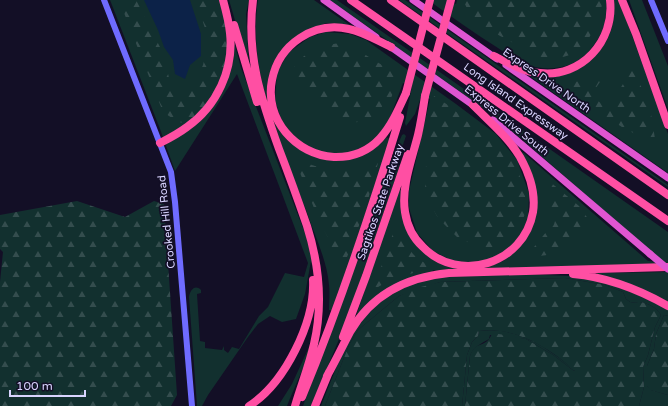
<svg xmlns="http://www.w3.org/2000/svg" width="668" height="406" viewBox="0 0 668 406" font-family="'Varela Round',sans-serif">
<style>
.grass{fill:#12302f}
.forest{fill:url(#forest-firs)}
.water{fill:#0c2248}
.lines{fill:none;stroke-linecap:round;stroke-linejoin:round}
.secondary{stroke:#6f6bff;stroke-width:6}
.trunk{stroke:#e055d1;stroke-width:7}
.motorway{stroke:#ff4fa3;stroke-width:8}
.trunk-bridge{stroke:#e055d1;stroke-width:7}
.motorway-bridge{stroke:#ff4fa3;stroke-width:8}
.labels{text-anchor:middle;stroke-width:3.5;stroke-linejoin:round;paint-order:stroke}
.street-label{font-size:11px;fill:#d9d4ff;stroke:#130f26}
</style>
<defs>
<pattern id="forest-firs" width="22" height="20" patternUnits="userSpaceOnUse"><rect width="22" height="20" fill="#12302f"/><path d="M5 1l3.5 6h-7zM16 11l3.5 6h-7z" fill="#344d4e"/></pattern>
</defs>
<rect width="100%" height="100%" fill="#130f26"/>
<!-- grass -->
<path class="grass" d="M110,0H223L241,68L315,259C318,269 322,281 322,292C323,330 301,371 287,406H278L292,384L315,334L317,289L311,261L305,294L296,319L282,322L270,316L258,324L248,337L208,395L202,406H197L189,297C190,290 195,284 201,290V293L197,294L200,341L205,342V348L222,350L224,346V350L228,353L232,347L239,349L259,316L268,307L285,273L304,277L308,263L237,74L175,171L160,129Z
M229,0H249L246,14L249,68Z
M258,0H314L351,26L326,23L305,32L287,46L269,84L275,123L287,140L305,152L349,158L386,137L390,139L333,311L329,310C329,302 330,293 329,285C327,260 314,234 306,210C281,143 247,73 258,0Z
M330,0H337L668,232V265L439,272L433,270L432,273L409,279L356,318V316L399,190L403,191L402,210L428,255L483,269L503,261L520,247L536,204L521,152L524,153L648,261L663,262L531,147L489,112Z
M399,0H405L668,185V187Z
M428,0H448V1L456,4L457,0H606C607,21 604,33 590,50C574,70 546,72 524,64C515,61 506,53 498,48C474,33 451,16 428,0Z
M612,0H618L623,11L668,134V173L531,77V76C540,77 550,79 559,76C591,69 622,35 612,0Z
M629,0H642L668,66V109Z
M326,32L350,34L366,40L456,104L496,134L517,160L529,193L528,218L522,232L509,249L491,259L471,263L453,261L433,251L417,233L409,208V191L430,99L421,97L415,114L406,126L405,123L412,86L403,83L387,126L374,141L350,153H323L299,141L282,122L275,100L277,72L289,52L310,37Z
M404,134L406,136L396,165H400L345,325L311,406H303L352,275L390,163L402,135Z
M668,272V304L597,277V273Z
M485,275C517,275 549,274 580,277C609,281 642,296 668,310V316L664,315L656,334L654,349L647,366V386L651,390L668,395V406H639L644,387L643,367L648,355L655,327L661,315C657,308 648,303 640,302C636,302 634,303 630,302L626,299L623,292L605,285L565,278L440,282L399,296L358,330L349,345L325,406H321C340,360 357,302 410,284C433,275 460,276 485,275Z
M479,331C518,326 547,348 575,370L574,371L553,355L526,339L490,335L489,339C481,344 474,346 470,356L465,406H462L467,355L472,342L478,336Z"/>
<!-- forest -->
<path class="forest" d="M119,0H136L164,55L172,92L185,99L192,90L203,65L209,41L196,0H220L231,44L234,67L203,118L192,124L178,122L163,112Z
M467,0H603C597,29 584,61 548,58C533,57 519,46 506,39C498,35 476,22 471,15C468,12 467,8 465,4Z
M341,43L364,54L400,76L391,98L367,121L349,123L328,113L302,82L291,79C292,76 292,71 294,67C301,53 326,44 341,43Z
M632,69L649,102L656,145L622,127L578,99L570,82L602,79L591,95L608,109Z
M434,96L451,107L481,134L499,146L515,162L525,192V214L518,230L507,244L488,248L474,245L457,237L438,218L425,194L426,165L433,152L428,127Z
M300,159C305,161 310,165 315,166C335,172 358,170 378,163L366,207L344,265L332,255L331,244L316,213L297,165Z
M549,181L579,206L591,223C589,228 583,229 580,233C578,235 577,238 574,241C561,255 544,256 526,257L547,231C554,227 555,224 555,217L546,211L548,196Z
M77,201L125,217L154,201L164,204L177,395L171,406H0V282L3,252L0,249V215Z
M395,228C403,235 406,246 413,254C418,259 425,263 431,267L410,274H400L373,290Z
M565,278L605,285L623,292L626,299L630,302C634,303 636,302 640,302C648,303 657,308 661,315L655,327L648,355L643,367L644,387L639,406H465L470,356C475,342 483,347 489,339C491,337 491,334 493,333L526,339L553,355L574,371H575C550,348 515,326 479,331L478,336L472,342L467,355L462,406H325L349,345L358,330L399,296L417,288L440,282Z
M664,315L668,316V395L650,390L647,386V366L654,349L656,334Z"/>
<!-- water -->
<path class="water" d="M144,0H190L201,34V56L190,65L185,79L175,74L173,60L164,47L158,30Z"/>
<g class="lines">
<!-- secondary -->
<path class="secondary" d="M104,0L171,172L175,202L192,406
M651,0L668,41"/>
<!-- trunk -->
<path class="trunk" d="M324,0L376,37
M413,0L497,59
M388,45L477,108
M506,65L668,178
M493,120L650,254"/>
<!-- motorway -->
<path class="motorway" d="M253,0C246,54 261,99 279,149C289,175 298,200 307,226C319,264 323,305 314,344C309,366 301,385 295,406
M351,0L668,221
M391,0L668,195
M622,0L636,34L668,125
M234,25L257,102
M391,47C378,41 364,32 349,29C314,21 279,44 272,80C264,119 296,155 334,157C377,158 391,126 406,93
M494,56C509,63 523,72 540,73C581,78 615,41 610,0
M425,96C423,109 421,122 418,135C412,159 401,187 405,212C407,225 413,238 423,247C459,284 524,264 533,212C536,193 529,173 520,157C508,137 490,122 473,105
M160,143C170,138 179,133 187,127C217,106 234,69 230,33C229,22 226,11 223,0
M573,274C607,277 638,289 668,306
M343,337L366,276L408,154
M327,376C335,362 342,347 350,332C372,294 406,277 449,273L668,267
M302,397C340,305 371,212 400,117
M249,406C285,383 315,322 313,280
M315,406L329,372"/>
<!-- trunk-bridge -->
<path class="trunk-bridge" d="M650,254L668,269"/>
<!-- motorway-bridge -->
<path class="motorway-bridge" d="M406,93L430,0
M425,96L451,0"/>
</g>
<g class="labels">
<!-- street labels -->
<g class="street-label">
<text transform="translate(547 80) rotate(35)" y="4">Express Drive North</text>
<text transform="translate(516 101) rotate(35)" y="4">Long Island Expressway</text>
<text transform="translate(507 120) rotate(39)" y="4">Express Drive South</text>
<text transform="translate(380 202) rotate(-71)" y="4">Sagtikos State Parkway</text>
<text transform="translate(166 222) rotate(-96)" y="4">Crooked Hill Road</text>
</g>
</g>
<!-- scale -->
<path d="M10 390v6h75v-6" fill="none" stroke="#d9d4ff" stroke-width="2"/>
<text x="16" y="390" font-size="12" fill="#d9d4ff" stroke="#130f26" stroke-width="3" paint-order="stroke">100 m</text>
</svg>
